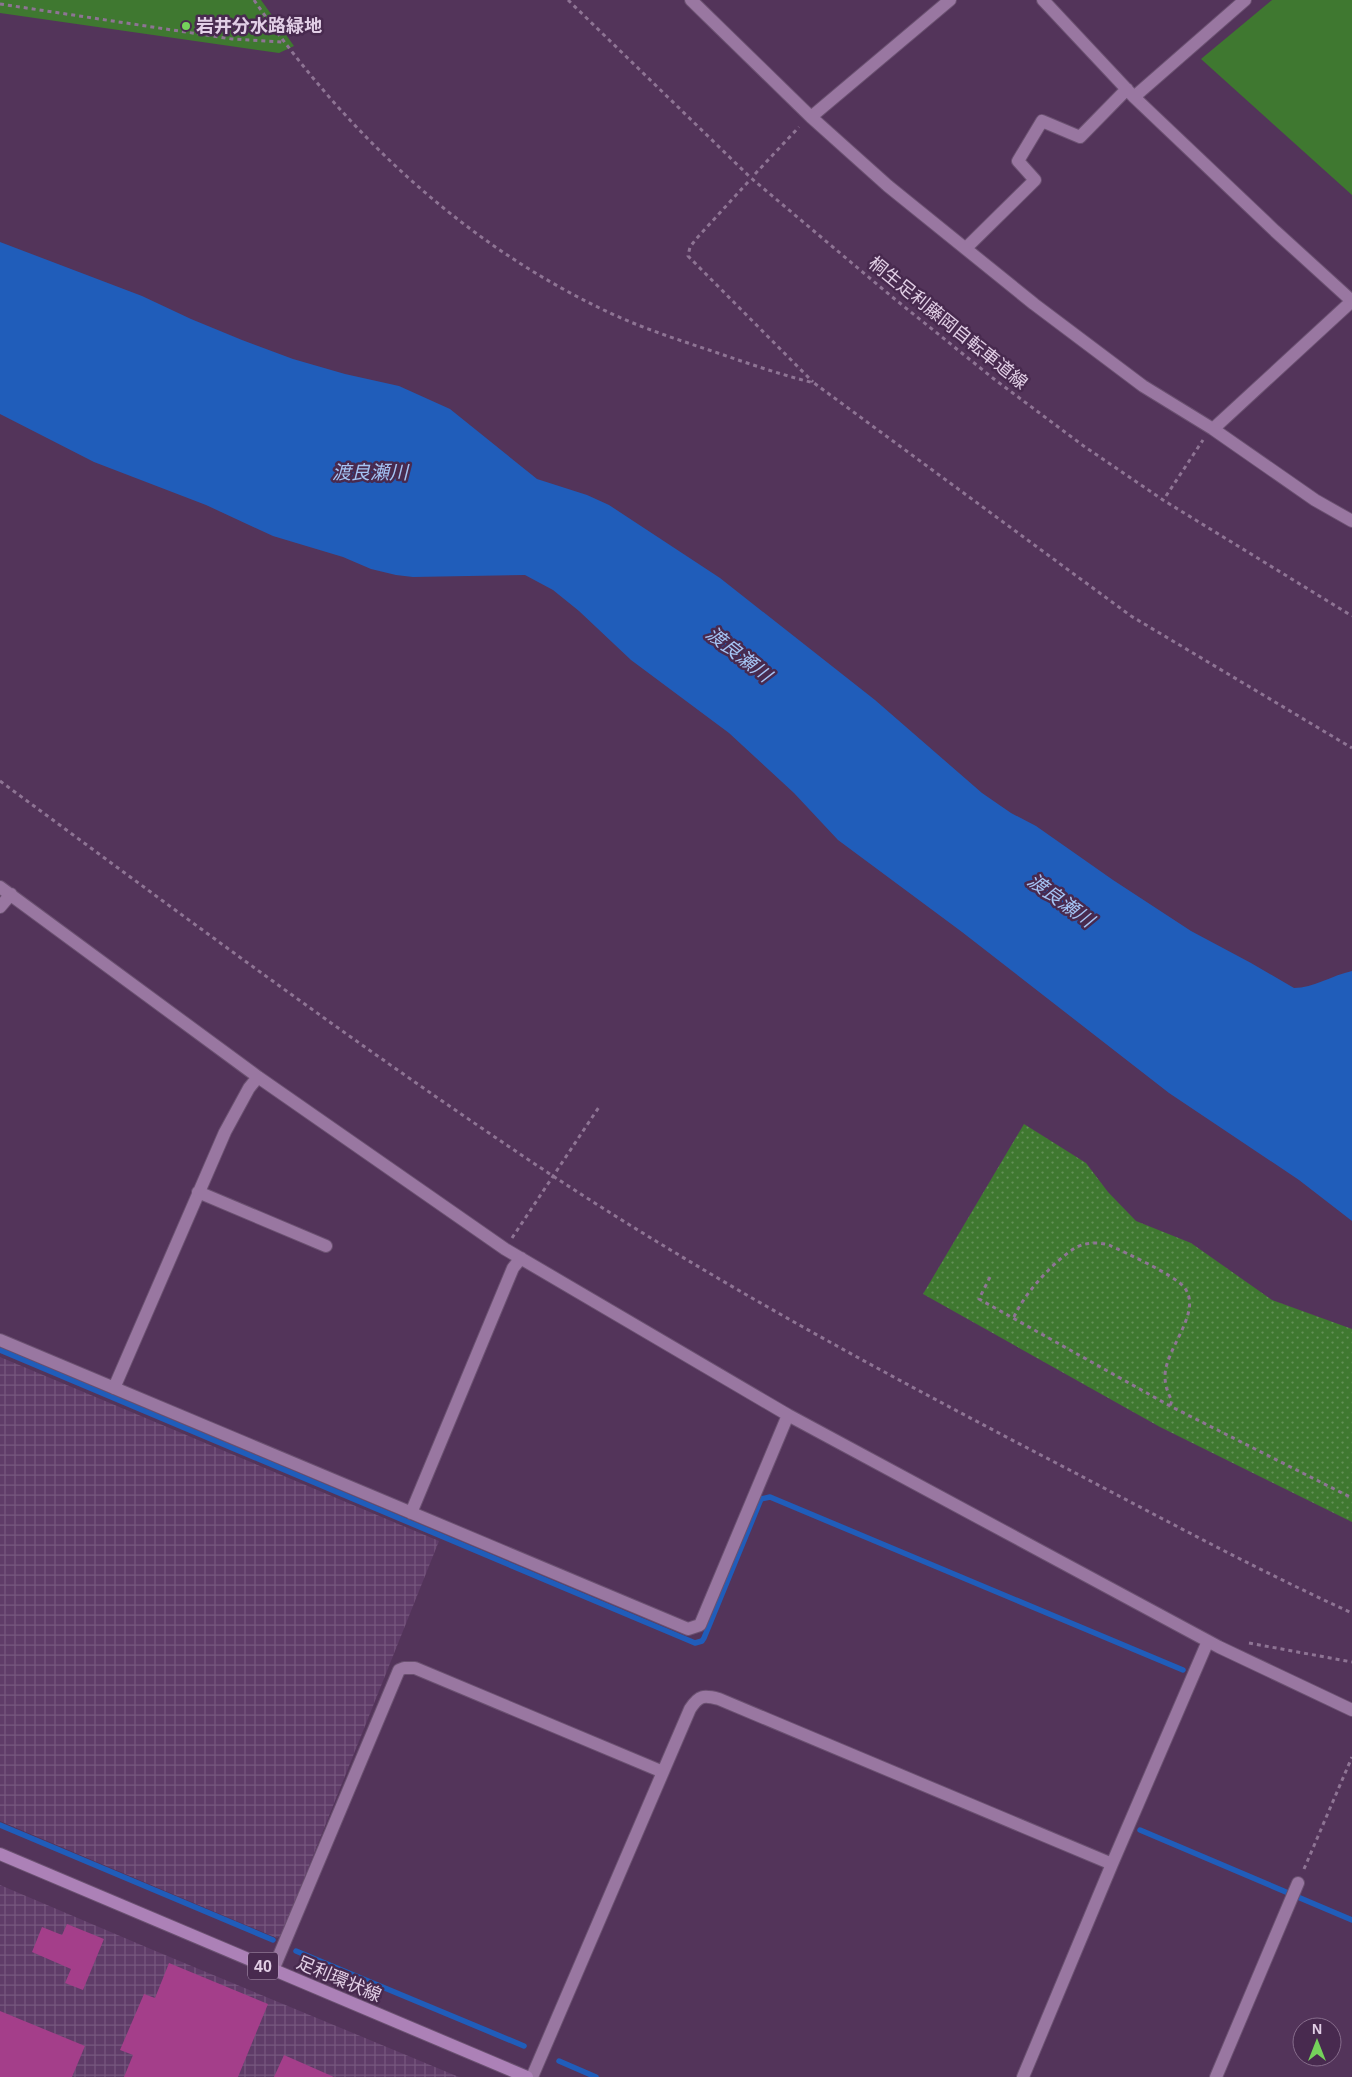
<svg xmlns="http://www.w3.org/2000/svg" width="1352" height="2077" viewBox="0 0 1352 2077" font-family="Arial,'Noto Sans JP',sans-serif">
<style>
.industrial{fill:url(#industrial-grid)}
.grass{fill:url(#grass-dots)}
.pitch{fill:#3f7830}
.water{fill:#205dba}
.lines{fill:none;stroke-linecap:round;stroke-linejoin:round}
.stream{stroke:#205dba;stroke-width:5.5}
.building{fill:#a43e8a}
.minor-casing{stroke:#6b5171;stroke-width:14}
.major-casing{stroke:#6b5171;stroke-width:14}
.path{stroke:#8e7494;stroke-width:3;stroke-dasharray:4 4;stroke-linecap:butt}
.minor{stroke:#9977a1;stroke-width:12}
.major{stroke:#ac81b7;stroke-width:12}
.poi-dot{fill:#75d25b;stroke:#482a4f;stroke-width:2}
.labels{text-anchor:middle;stroke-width:5;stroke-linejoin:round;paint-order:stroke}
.shield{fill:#482a4f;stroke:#b49eb9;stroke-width:1}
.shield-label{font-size:16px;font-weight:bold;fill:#e2cfe6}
.poi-label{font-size:18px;font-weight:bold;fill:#e2cfe6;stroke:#482a4f;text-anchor:start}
.street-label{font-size:18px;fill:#e2cfe6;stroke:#482a4f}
.water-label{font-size:19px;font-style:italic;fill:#a5c4f4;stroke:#482a4f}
</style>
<defs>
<pattern id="industrial-grid" width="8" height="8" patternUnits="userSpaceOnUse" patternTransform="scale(1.25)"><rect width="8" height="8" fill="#5f3c68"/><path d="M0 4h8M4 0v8" fill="none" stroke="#76577e"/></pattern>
<pattern id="grass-dots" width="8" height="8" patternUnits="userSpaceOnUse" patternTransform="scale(1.25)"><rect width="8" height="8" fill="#3f7830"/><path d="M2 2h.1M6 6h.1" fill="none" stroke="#649058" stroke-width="1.8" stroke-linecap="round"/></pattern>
</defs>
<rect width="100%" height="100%" fill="#53345a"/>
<!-- industrial -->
<path class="industrial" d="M0,1357L439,1541L281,1936L277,1938L0,1821Z
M0,1885L153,1950L459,2077H0Z"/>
<!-- grass -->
<path class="grass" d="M1024,1124L1086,1163L1108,1192L1136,1221L1191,1243L1272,1300L1352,1329V1522L1160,1427L923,1294Z"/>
<!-- pitch -->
<path class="pitch" d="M0,0H261L294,46L279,53L0,13Z
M1272,0H1352V195L1201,59Z"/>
<!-- water -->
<path class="water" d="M0,242L142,296L191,319L242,340L293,359L345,374L399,386L450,409L537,479L587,495L609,505L720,578L875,700L982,793L1011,813L1036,826L1113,880L1191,931L1251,963L1294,988C1313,988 1333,975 1352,971V1221L1299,1180L1169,1093L962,932L838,840L794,793L729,733L631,660L579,611L553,590L525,575L413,577L396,575L371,569L343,557L273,536L206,505L94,462L0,414Z"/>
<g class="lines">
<!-- stream -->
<path class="stream" d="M0,1350L695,1643L702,1641L704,1638L761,1499L770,1497L1183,1670
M0,1825L273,1940
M1140,1830L1352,1920
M296,1951L524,2046
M559,2061L596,2077"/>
</g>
<!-- building -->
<path class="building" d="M67,1924L104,1939L83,1990L65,1983L71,1969L32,1952L42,1927L62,1935Z
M169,1963L268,2004L238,2077H124L133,2055L120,2050L144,1994L155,1998Z
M0,2011L85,2046L72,2077H0Z
M284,2055L334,2077H274Z"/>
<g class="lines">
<defs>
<path id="minor" d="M691,0L811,117L888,186L1034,304L1143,386L1213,429L1315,500L1352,521
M1043,0L1134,97L1275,231L1352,301
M1134,97L1245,0
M811,117L950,0
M966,248L1035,180L1018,161L1042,121L1080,137L1127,89
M1213,429L1352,301
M0,887L258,1077L505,1249L788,1415L1219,1647L1352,1710
M0,907L11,894
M198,1192L326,1246
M0,1340L688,1629L700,1625L788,1415
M114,1388L225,1132L249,1088L258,1077
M411,1513L513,1268L521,1258
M273,1970L399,1670L404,1668H415L663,1772
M532,2077L690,1709C699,1695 704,1695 719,1699L1112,1864
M1023,2077L1112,1864L1208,1641
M1216,2077L1298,1883"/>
<path id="major" d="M0,1854L527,2077"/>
</defs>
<!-- minor casing -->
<use href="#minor" class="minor-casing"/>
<!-- major casing -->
<use href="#major" class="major-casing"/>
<!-- path -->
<path class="path" d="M254,0C346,133 463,244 610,313C642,328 676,339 709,350C744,362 778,374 814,383L1131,616L1352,748
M568,0L751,178L891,296L994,379L1085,447L1163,500L1352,616
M0,4L232,39L282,42
M755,174L799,127
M748,182L696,239L690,247L688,256L813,382
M1166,496L1203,440
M0,781C182,915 364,1051 553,1176C716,1283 887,1375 1060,1465C1156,1515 1253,1568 1352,1613
M512,1238L599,1107
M990,1277L979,1299L1170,1406L1352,1498
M1014,1317C1024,1294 1053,1262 1075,1248C1086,1242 1098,1242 1109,1245C1126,1253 1172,1274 1183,1286C1205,1310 1165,1348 1165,1376C1165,1386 1168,1393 1172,1401L1170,1406
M1249,1643L1352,1662
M1304,1869L1352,1757"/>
<!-- minor -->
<use href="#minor" class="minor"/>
<!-- major -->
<use href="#major" class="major"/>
</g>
<!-- markers -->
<circle class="poi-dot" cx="186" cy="26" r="5"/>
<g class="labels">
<!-- shield labels -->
<rect class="shield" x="248" y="1952.5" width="30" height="27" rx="4"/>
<g class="shield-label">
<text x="263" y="1972">40</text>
</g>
<!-- poi labels -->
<g class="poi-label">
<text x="196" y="32">岩井分水路緑地</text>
</g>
<!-- street labels -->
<g class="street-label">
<text transform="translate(948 323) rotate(39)" y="6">桐生足利藤岡自転車道線</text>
<text transform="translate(339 1979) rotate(23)" y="6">足利環状線</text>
</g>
<!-- water labels -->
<g class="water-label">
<text x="370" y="479">渡良瀬川</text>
<text transform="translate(739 654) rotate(38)" y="7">渡良瀬川</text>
<text transform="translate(1061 900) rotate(36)" y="7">渡良瀬川</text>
</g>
</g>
<!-- north arrow -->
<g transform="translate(1317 2042)"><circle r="24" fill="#482a4f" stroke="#866c8b"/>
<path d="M0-4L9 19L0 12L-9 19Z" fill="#75d25b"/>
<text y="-8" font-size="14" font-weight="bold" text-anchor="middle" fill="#e2cfe6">N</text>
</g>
</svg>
